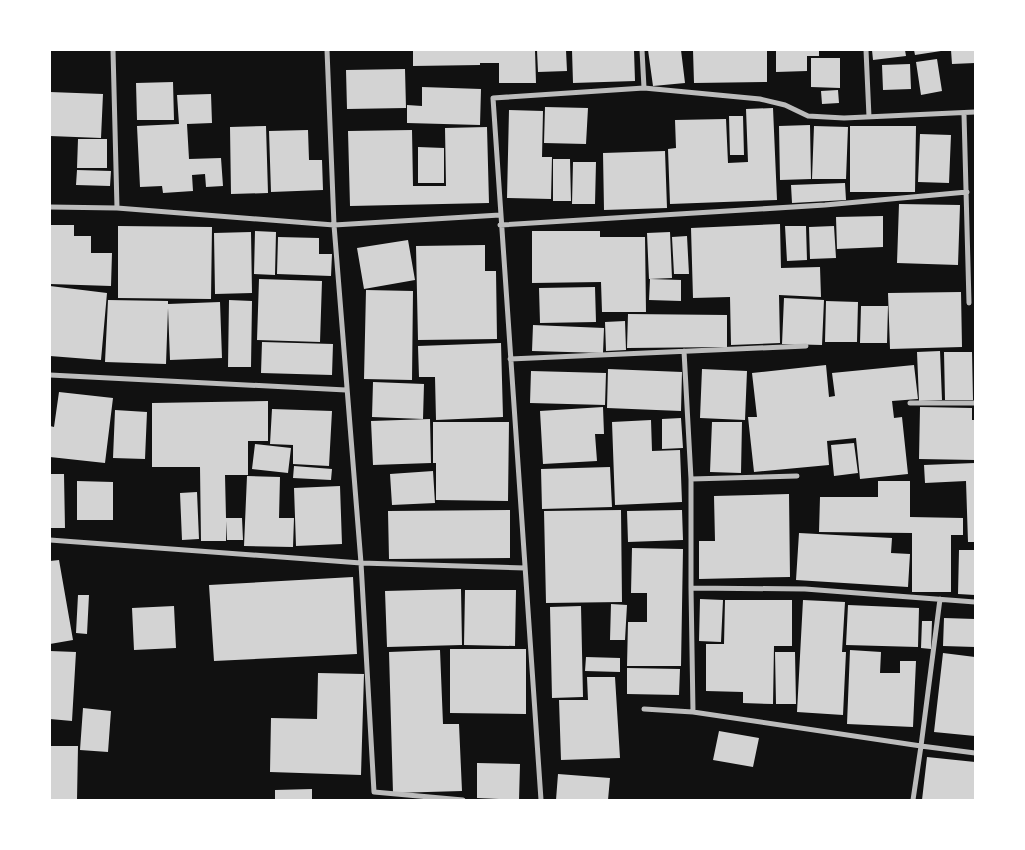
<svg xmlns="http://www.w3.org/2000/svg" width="1025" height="850" viewBox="0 0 1025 850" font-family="'DejaVu Sans',sans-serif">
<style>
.building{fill:#d3d3d3}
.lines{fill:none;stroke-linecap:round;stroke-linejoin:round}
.minor{stroke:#bcbcbc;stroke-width:5}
</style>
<rect width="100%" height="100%" fill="#111"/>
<!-- building -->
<path class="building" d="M413,50H535L536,83H499V63H480V65L413,66Z
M537,50H566L567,71L538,72Z
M572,50H634L635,81L573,83Z
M648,50H681L685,83L653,86Z
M693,50H767V82L694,83Z
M776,50H819V56H807V71L776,72Z
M872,50H905L906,56L873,60Z
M914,50H940L941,51L915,55Z
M951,50H975V63L952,64Z
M811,58H840V88L811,87Z
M937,59L942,91L921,95L916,62Z
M910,64L911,89L883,90L882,65Z
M405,69L406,108L347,109L346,70Z
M173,82L174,120H137L136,83Z
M422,87L481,89L480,125L407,123V105L422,106Z
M838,90L839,103L822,104L821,91Z
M50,92L103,94L101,138L50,136Z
M211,94L212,123L187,124L189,159L221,158L223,186L206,187L205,174L192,175L193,191L163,193L162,186L140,187L137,126L179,124L177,95Z
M545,107L588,108L586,144L544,143Z
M773,108L777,200L670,204L668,149L676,148L675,120L726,119L728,163L748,162L746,109Z
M509,110L543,111L542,157H552L551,199L507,198Z
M729,116H743L744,155H730Z
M810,125L811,179L780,180L779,126Z
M266,126L268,193L231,194L230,127Z
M814,126L848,127L846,179H812Z
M850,126H916L915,192H850Z
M487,127L489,203L350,206L348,131L412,130L413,186H446L445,128Z
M308,130L309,160H322L323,190L271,192L269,131Z
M920,134L951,135L949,183L918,182Z
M78,139H107V168H77Z
M418,147L444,148V183H418Z
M665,151L667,208L604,210L603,153Z
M553,159H570L571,201H553Z
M573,162H596L595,204H572Z
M77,170L111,171L110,186L76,185Z
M845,183L846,200L792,203L791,185Z
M899,204L960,205L958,265L897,263Z
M883,216V247L837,249L836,217Z
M780,224L781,268L820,267L821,297L779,295L780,343L731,345L730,297L693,298L691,228Z
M50,225H74V236H91V253H112L111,286L50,284Z
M118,226L212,227L211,299L118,298Z
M785,226H806L807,260L787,261Z
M834,226L836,258L810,259L809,227Z
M255,231L276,232L275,275L254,274Z
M532,231H600V237H645L646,312H602L601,282L532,283Z
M251,232L252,293L215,294L214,233Z
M670,232L672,278L649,279L647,233Z
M687,236L689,274H674L672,237Z
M278,237L319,238V254H332L331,276L277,274Z
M408,240L415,280L364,289L357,248Z
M485,245V271H496L497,339L418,340L416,246Z
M259,279L322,281L320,342L257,340Z
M650,279L681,280V301L649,300Z
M50,286L107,293L101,360L50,356Z
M595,287L596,322L540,323L539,288Z
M366,290L413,291L412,380L364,379Z
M961,292L962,347L890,349L888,293Z
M784,298L824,300L822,345L782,344Z
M108,300L168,301V304L220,302L222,358L170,360L168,308L166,364L105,362Z
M229,300L252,301L251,367H228Z
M826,301L858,302L857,342H825Z
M861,306H888L887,343H860Z
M628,314L727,315V347L627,348Z
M625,321L626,350L606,351L605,322Z
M533,325L604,328L603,353L532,351Z
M262,342L333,344L332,375L261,373Z
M501,343L503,417L436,420L435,377H419L418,346Z
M940,351L942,400L919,401L917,352Z
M944,352H972L973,400H945Z
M826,365L829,397L835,396L832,373L914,365L918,399L892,401L894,418L902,417L908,474L860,479L856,438L827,441L829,465L754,472L748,417H757L752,373Z
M608,369L682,372L681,411L607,408Z
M702,369L747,371L745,420L700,418Z
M531,371L606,373L605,405L530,403Z
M373,382L424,384L423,419L372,417Z
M59,392L113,398L105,463L50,457V426L54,427Z
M268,401V441H248V475H225L226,518H242L243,540H227L226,521V541H201L200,467H152V403Z
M603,407L604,434H595L597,461L543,464L540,411Z
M920,407L972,408V420H975V460L919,459Z
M272,409L332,411L329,466L293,464V445L270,444Z
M115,410L147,412L145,459L113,458Z
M681,418L683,448L662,449V419Z
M430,419L431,463L373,465L371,421Z
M651,420L652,451L680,450L682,502L615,505L612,422Z
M433,422H509L508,501L436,500V463H433Z
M712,422H742L741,473L710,472Z
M854,443L858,473L834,476L831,445Z
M255,444L291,448L288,473L252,469Z
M975,463V542H968L966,481L925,483L924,465Z
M294,466L332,469L331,480L293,478Z
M610,467L612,507L542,509L541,469Z
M433,471L435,503L392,505L390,474Z
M50,474H64L65,528H50Z
M247,476L280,477L279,518H294L293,547L244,546Z
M77,481L113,482V520H77Z
M878,481H910V517L963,518V535H951V592H912V533L819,532L820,497H878Z
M340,486L342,544L296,546L294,488Z
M197,492L199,539L182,540L180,493Z
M789,494L790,577L699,579V541H715L714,496Z
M510,510V558L389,559L388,511Z
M621,510L622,602L546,603L544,511Z
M682,510L683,540L628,542L627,511Z
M799,533L892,538L891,553L910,554L908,587L796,580Z
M632,548L683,549L681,666H627L628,622H647V593H631Z
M959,550H975V595L958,594Z
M59,560L73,640L50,644V561Z
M353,577L357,654L214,661L209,585Z
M461,589L462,645L387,647L385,591Z
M465,590H516L515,646L464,645Z
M78,595H89L87,634L76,633Z
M700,599L723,600L721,642L699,641Z
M725,600H792V646H774L773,704L743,703V692L706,691V644H724Z
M803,600L845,602L842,652H846L843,715L797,712Z
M611,604L627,605L625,640H610Z
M848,605L919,608L918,647L846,645Z
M174,606L176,648L134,650L132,608Z
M581,606L583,697L552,698L550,607Z
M944,618L975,619V647L943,646Z
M922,621H932L931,649L921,648Z
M450,649H526V714L450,713Z
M440,650L443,724H459L462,791L393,793L389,652Z
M850,650L881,652L880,673H900V661H916L913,727L847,724Z
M50,651L76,652L72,721L50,719Z
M775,652H795L796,704H776Z
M943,653L975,657V736L934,732Z
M586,657L620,658V672L585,671Z
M627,668L680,669L679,695L627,694Z
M318,673L364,674L361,775L270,772L271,718L317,719Z
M587,677H615L620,758L561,760L559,700H588Z
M83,708L111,711L108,752L80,750Z
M719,731L759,738L753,767L713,760Z
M51,746H78L77,800H50Z
M927,757L975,762V800H922Z
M477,763L520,764L519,800L477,798Z
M558,774L610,778L608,800H556Z
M312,789V800H275V790Z"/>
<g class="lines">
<!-- minor -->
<path class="minor" d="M113,50L117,208
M327,50L334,225L361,563L374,792L463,800
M642,50L644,88
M866,50L869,117
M964,114L969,303
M50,207L117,208L334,225L500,215
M500,225L825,205L967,192
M684,351L691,479L797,476
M510,359L806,346
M50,375L346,390
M910,403H975
M691,479V588
M50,540L361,563L525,568
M644,709L693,712L921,746L940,599
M693,712L691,588L805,589L975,602
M541,800L493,98L644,88L760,99L785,105L808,116L844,118L975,112
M913,800L921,746L975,753"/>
</g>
<!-- border -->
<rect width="1025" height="850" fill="none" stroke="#ffffff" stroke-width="102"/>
</svg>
